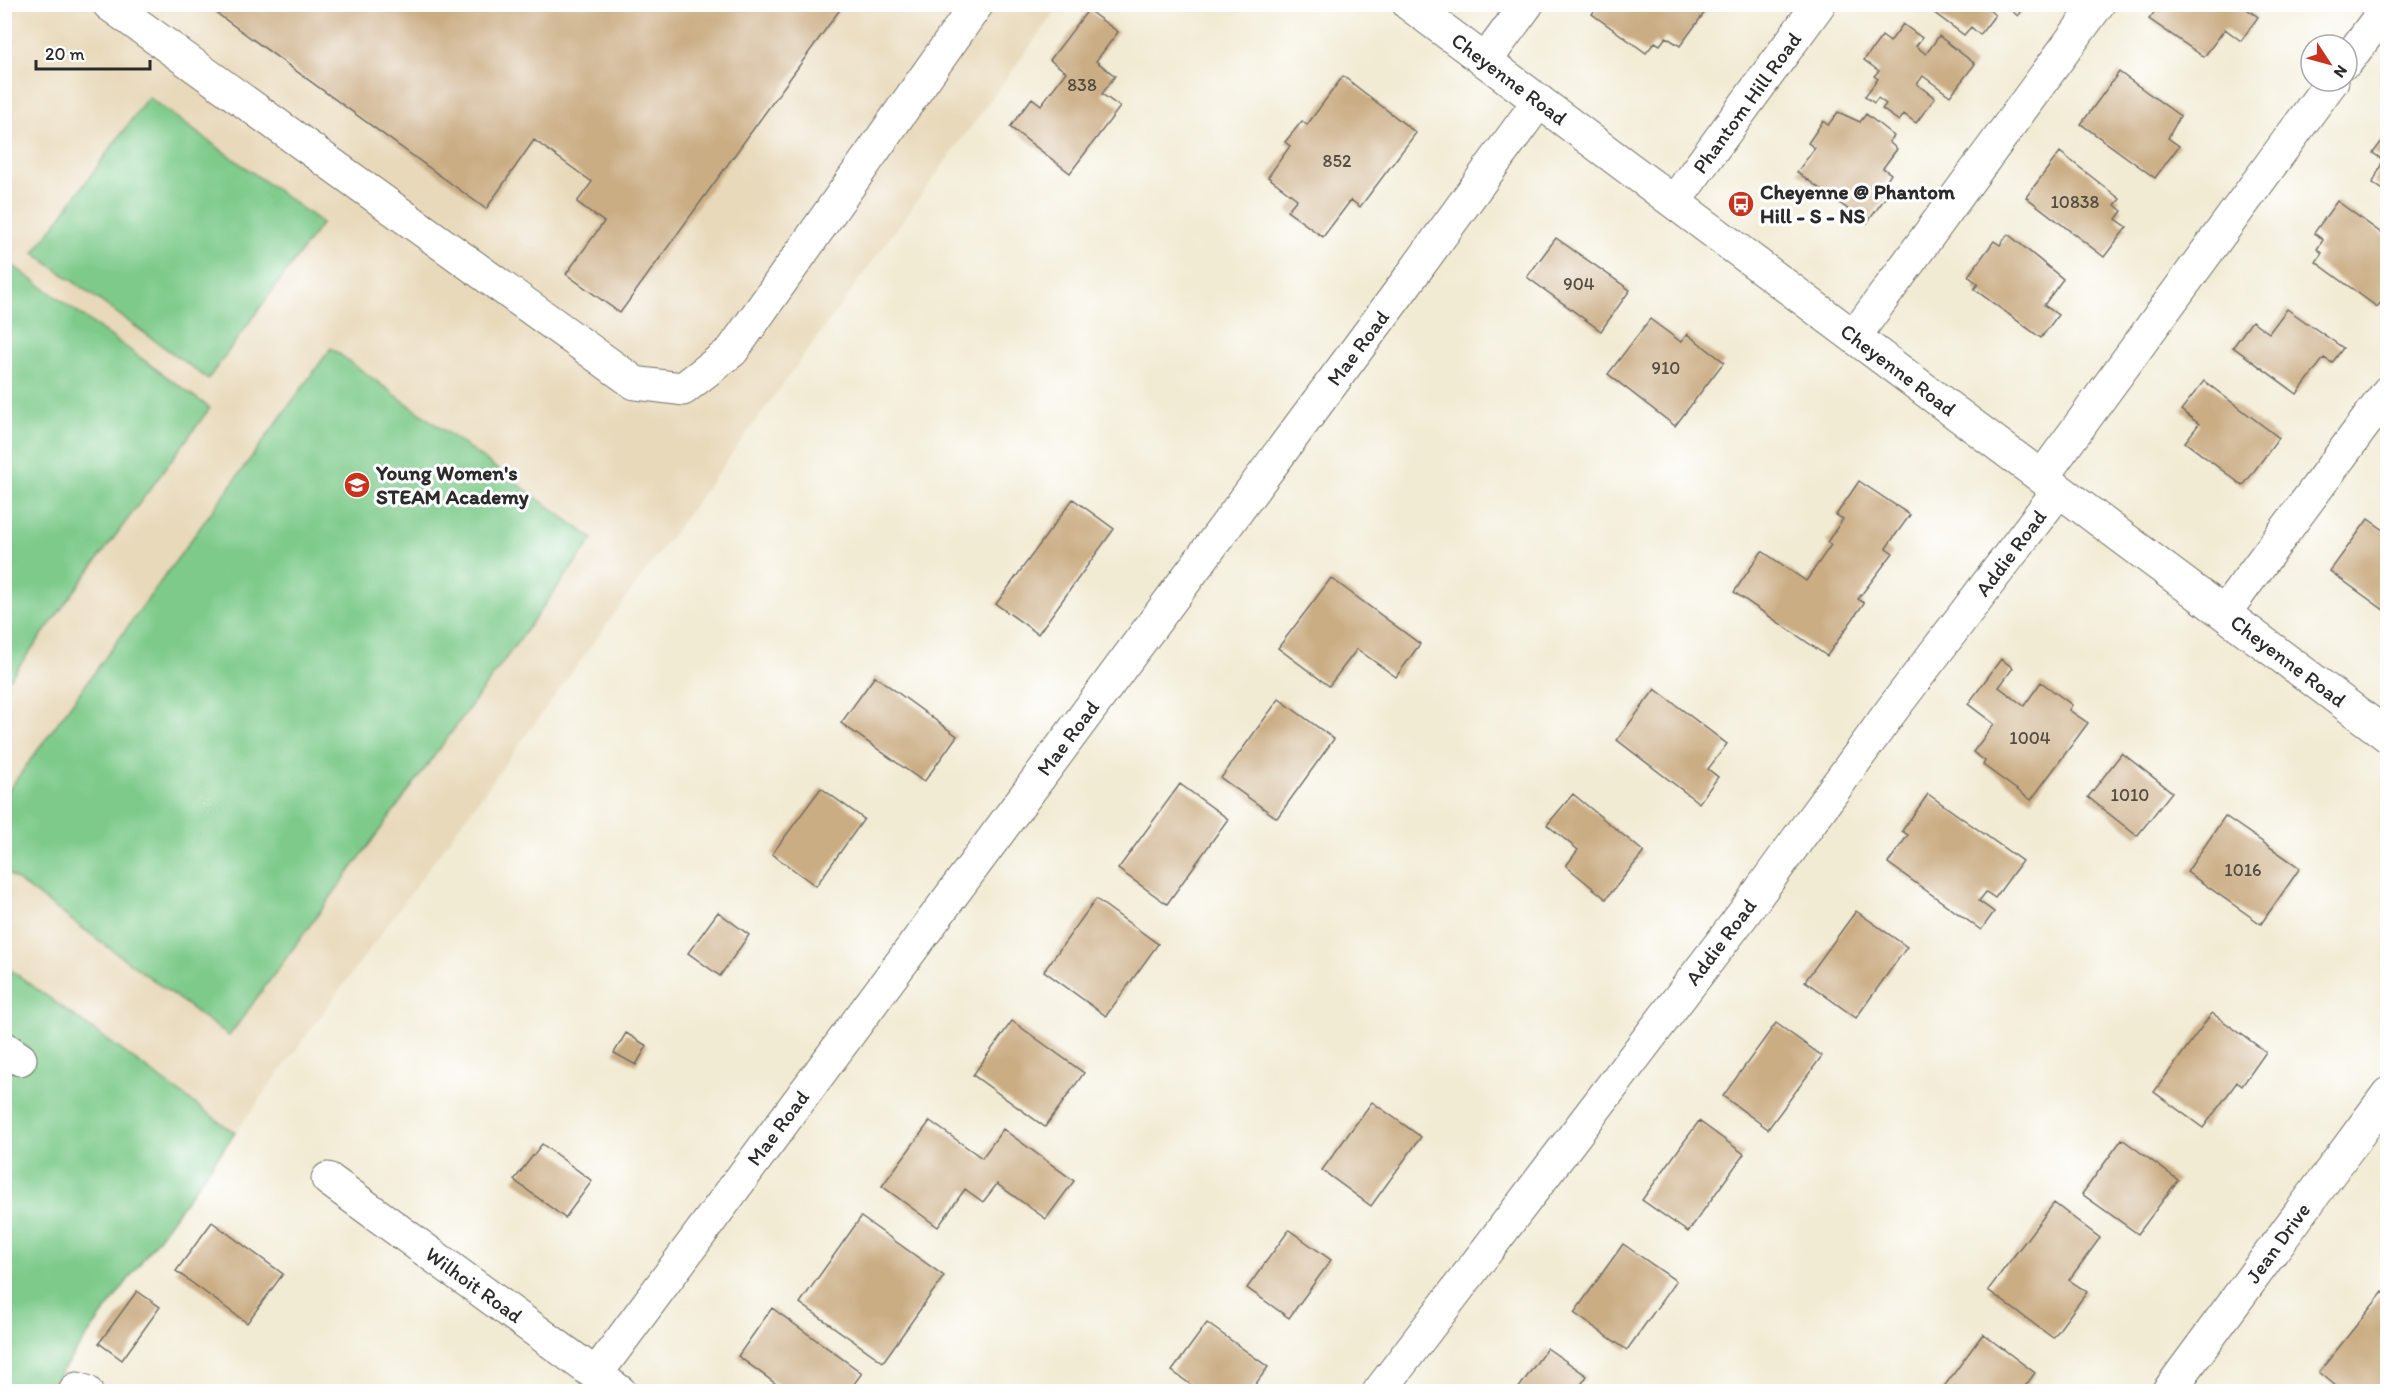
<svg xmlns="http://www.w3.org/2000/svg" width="2392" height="1396" viewBox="0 0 2392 1396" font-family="Itim,sans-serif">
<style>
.built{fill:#e8d9ba}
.green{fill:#7dca8a;stroke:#547a5a;stroke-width:1.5}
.building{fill:#cbad84}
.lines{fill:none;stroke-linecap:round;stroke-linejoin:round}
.minor-casing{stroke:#716e66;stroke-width:35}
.minor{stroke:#fff;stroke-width:33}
.labels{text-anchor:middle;stroke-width:6;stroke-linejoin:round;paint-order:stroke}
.number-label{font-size:18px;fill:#534c41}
.street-label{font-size:21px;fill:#2b2b2b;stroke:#fff}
.poi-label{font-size:21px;font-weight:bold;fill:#2b2b2b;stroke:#fff;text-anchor:start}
</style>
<rect width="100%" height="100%" fill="#fff"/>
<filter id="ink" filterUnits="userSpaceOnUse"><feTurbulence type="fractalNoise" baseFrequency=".0167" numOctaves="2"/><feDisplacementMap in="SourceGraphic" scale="12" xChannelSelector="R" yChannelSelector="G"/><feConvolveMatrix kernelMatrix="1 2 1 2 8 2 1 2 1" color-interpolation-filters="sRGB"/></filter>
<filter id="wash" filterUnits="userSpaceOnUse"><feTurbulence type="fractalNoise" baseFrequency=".008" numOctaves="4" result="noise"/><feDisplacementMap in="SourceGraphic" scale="24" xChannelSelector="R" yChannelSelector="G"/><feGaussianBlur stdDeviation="1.35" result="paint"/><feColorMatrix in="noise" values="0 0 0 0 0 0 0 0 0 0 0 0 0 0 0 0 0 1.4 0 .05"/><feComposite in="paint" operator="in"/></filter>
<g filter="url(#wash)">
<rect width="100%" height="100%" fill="#f2ebd4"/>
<!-- built -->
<path class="built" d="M5,5H1060L235,1133L26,981L5,1003Z"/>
<!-- green -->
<path class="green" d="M148,97L322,223L208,379L34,253Z
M5,260L210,408L5,685Z
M331,348L593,539L229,1036L5,871V795Z
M4,965L235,1133L47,1391H5Z"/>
<g id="blocks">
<!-- building -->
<path class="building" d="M204,4H844L620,313L566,274L604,222L577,202L592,182L534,140L486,209Z
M1599,4H1694L1705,12L1680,46L1666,37L1660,45L1655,42L1646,53L1592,14Z
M1933,4H1992L1988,9L1995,15L1980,35L1971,27L1964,35L1929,9Z
M2003,4H2027L2018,16Z
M2160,5H2241L2258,17L2241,41L2225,29L2204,57L2149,19Z
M1088,10L1118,32L1096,61L1115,76L1102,94L1120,107L1070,173L1010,127L1032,98L1041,105L1066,72L1050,60Z
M1903,24L1922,38L1916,46L1926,54L1939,36L1975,64L1950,96L1923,76L1917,84L1935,98L1916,123L1904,114L1899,121L1882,109L1886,104L1878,98L1874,103L1865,96L1878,79L1874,76L1879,71L1864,60L1882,36L1890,42Z
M2119,72L2180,116L2168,138L2179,146L2155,178L2081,124Z
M1343,76L1416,133L1360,207L1351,200L1323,237L1287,211L1297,199L1268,177L1290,146L1285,142L1302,121L1307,125Z
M1838,112L1860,122L1866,114L1894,136L1889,142L1897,149L1883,168L1891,174L1884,185L1891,190L1867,223L1797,172L1815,148L1808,143L1823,121L1828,125Z
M2388,133V193L2373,183L2383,160L2373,153Z
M2060,152L2120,199L2115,205L2122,211L2116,219L2127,227L2104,257L2026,197Z
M2337,201L2388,238V293L2377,307L2316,262L2322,253L2317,249L2323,240L2314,233Z
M2008,234L2063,279L2044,305L2058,315L2041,338L1974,289L1978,284L1968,276L1994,241L2000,245Z
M1556,238L1630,290L1601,331L1527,277Z
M2287,309L2343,348L2332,363L2324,358L2297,394L2233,347L2252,321L2269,333Z
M1650,319L1681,342L1687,334L1724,362L1675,426L1608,374Z
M2204,381L2279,438L2243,486L2185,442L2199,424L2181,410Z
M1859,481L1910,515L1886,548L1893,553L1858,599L1864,603L1827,656L1734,592L1762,551L1806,581L1831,545L1827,542L1843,519L1836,515Z
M1073,499L1114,529L1038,634L996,604Z
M2368,519L2388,533V613L2330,571Z
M1331,578L1420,644L1396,677L1357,649L1329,686L1278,648Z
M2001,659L2013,668L1999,687L2024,706L2041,682L2072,705L2069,710L2088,723L2031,800L1983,765L1985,761L1973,752L1994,724L1968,704Z
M875,676L957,736L924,782L841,723Z
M1655,689L1727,744L1708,769L1718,777L1699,803L1617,740Z
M1279,699L1334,739L1277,818L1221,778Z
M2122,753L2172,792L2137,836L2088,797Z
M1180,784L1228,819L1167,904L1118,869Z
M821,788L864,819L816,886L772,854Z
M1573,794L1644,852L1606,899L1566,866L1578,850L1547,825Z
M1928,794L2022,861L1995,898L1986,892L1979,901L1994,912L1981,930L1888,863L1908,835L1902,831Z
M2225,816L2300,868L2261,924L2187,872Z
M1096,899L1158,944L1106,1016L1044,971Z
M1856,911L1907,947L1856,1018L1805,981Z
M718,912L749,935L720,976L688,953Z
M2212,1013L2266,1052L2242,1086L2237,1082L2203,1128L2154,1092Z
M1012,1021L1084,1073L1045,1127L973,1075Z
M1776,1023L1822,1056L1768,1129L1723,1096Z
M626,1033L647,1046L636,1065L614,1053Z
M1372,1102L1421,1137L1371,1206L1322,1170Z
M930,1121L982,1158L1003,1129L1074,1181L1046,1219L997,1184L983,1202L965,1189L938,1227L882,1186Z
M1699,1121L1744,1154L1688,1232L1642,1200Z
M2122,1139L2178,1180L2138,1234L2082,1194Z
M542,1144L592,1181L565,1218L514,1180Z
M2054,1203L2100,1238L2069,1280L2087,1292L2053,1338L1988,1290Z
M861,1217L944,1276L883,1362L800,1303Z
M212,1222L283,1274L247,1323L176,1271Z
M1289,1230L1331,1260L1289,1318L1247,1288Z
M1623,1244L1676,1281L1627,1350L1574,1313Z
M137,1291L160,1307L122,1360L99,1343Z
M2383,1292L2388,1296V1392H2343L2319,1372Z
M772,1308L862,1373L848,1392H787L738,1356Z
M1207,1323L1268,1367L1250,1392H1201L1172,1371Z
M1983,1334L2035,1373L2021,1392H1940Z
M1547,1348L1587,1376L1576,1392H1516Z"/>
</g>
</g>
<g filter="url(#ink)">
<use href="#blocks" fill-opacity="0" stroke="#716e66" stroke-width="1.5"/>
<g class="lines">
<defs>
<path id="minor" d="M109,4L635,383L683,389L732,351L977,4
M1409,4L2388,736
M1485,61L1527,4
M2347,61L2388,6
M1674,202L1819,4
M1854,337L2098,4
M2042,477L2332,81
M2224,613L2388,392
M4,1048L20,1059
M328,1179L620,1392
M596,1374L1401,290L1539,101
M75,1392L77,1389L86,1392
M1379,1392L1744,913L1891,711L2059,490
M2168,1392L2388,1094"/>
</defs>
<!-- minor casing -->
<use href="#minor" class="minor-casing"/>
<!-- minor -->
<use href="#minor" class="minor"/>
</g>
</g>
<!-- icons -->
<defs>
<symbol id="bus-disc" viewBox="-11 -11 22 22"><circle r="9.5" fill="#c8321e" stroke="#fff"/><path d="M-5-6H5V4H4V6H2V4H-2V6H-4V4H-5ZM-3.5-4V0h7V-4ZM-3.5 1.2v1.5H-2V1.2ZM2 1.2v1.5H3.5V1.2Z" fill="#fff"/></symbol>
<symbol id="school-disc" viewBox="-11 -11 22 22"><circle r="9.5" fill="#c8321e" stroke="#fff"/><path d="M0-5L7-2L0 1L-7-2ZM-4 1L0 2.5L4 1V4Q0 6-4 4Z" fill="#fff"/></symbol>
</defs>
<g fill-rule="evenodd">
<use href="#bus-disc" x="1726" y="189" width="30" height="30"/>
<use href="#school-disc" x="342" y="470" width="30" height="30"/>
</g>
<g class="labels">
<!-- number labels -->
<g class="number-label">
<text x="1082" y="91">838</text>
<text x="1337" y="167">852</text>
<text x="2075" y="208">10838</text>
<text x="1579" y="290">904</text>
<text x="1666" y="374">910</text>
<text x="2030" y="744">1004</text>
<text x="2130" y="801">1010</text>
<text x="2243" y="876">1016</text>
</g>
<!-- street labels -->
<g class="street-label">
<text transform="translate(1509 79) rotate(37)" y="7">Cheyenne Road</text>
<text transform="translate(1747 103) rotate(-54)" y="7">Phantom Hill Road</text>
<text transform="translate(1358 348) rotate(-53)" y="7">Mae Road</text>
<text transform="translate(1898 370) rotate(37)" y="7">Cheyenne Road</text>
<text transform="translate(2011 553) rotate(-53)" y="7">Addie Road</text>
<text transform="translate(2288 661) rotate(37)" y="7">Cheyenne Road</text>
<text transform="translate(1068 738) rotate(-53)" y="7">Mae Road</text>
<text transform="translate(1721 942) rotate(-53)" y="7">Addie Road</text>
<text transform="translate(778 1128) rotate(-53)" y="7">Mae Road</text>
<text transform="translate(2278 1243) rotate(-54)" y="7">Jean Drive</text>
<text transform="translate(474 1285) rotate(36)" y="7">Wilhoit Road</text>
</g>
<!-- poi labels -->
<g class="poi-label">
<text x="1760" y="199">Cheyenne @ Phantom<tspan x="1760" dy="24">Hill - S - NS</tspan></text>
<text x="376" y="480">Young Women's<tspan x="376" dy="24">STEAM Academy</tspan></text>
</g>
</g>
<!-- margin -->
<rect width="2392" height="1396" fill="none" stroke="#fff" stroke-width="24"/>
<!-- north arrow -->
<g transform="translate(2329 63) rotate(126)"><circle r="28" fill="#ffffff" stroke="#aaaaaa" stroke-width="1.5"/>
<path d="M0-4.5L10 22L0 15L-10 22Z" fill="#c8321e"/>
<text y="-9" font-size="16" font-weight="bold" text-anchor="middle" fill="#2b2b2b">N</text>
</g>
<!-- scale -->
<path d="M36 60v9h114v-9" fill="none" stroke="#2b2b2b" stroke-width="3"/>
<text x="45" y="60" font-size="18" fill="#2b2b2b" stroke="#ffffff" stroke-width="4.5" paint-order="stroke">20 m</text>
</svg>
